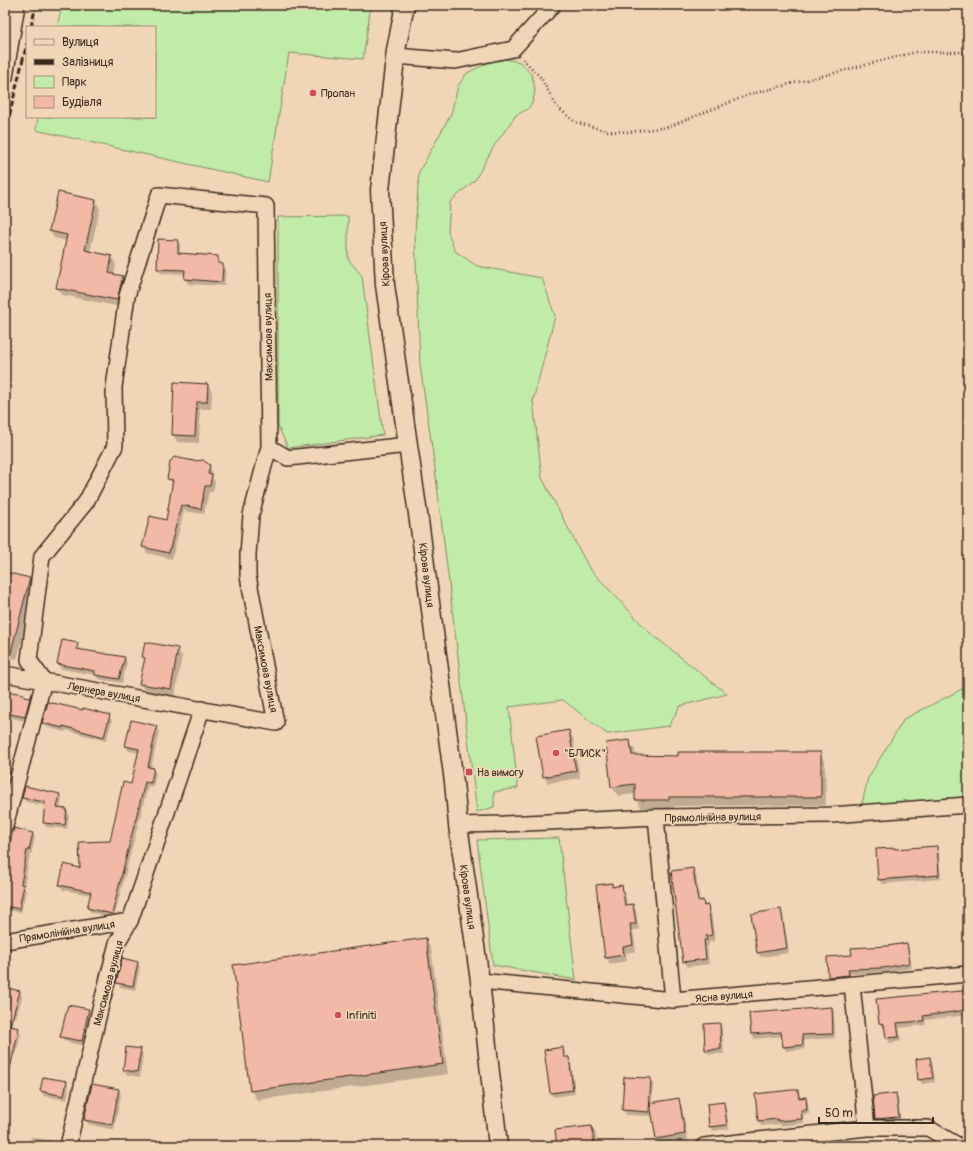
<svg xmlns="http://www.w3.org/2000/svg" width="973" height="1151" viewBox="0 0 973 1151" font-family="Pangolin,sans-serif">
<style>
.green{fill:#c1eba8;stroke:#7e8a63}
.shadow{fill:#0003}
.building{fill:#f1b9a6;stroke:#3b2a1e}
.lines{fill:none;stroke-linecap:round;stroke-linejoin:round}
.minor-casing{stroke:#3b2a1e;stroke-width:18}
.major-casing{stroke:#3b2a1e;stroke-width:21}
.path{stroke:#3b2a1e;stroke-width:2.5;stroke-dasharray:1 3;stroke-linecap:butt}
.minor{stroke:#f0d6b7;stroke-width:15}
.major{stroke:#f0d6b7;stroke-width:18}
.rail{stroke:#3b2a1e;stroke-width:3;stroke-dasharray:6 3;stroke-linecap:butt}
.poi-dot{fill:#d1495b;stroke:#f0d6b7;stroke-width:1.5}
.labels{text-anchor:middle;stroke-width:3.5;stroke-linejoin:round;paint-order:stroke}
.poi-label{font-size:11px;fill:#3b2a1e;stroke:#f0d6b7;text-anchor:start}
.street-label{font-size:11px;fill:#3b2a1e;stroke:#f0d6b7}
</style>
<rect width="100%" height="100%" fill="#f0d6b7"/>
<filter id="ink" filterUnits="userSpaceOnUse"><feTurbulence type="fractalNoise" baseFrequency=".025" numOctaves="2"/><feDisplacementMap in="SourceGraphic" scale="8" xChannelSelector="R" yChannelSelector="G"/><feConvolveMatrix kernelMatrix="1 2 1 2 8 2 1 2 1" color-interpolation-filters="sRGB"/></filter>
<g filter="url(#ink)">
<!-- green -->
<path class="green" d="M62,5H371L363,59L289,53L268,182L36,130L38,117H155V27H57Z
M498,58L520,62L532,75L535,90L533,101L528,109L516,115L494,146L475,180L450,202L448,233L455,251L477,266L542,278L555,316L533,401L542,478L589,568L649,632L727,694L680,706L669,726L607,734L563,700L509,707L518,788L494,792V807L477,812L434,461L420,365L415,233L419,172L451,114L458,86L467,73Z
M348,216V259L362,276L383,435L288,448L278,426V217Z
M968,686V799L861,808L868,778L904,719Z
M559,838L576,980L493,965L477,840Z"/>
<!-- shadow -->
<path class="shadow" d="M96,201L100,209L90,252L112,257L116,264L114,275L122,277L127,284L121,307L62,295L58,288L67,241L54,238L50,231Z
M177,241L180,245V254L218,257L220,261V264L223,265L226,269L224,286L188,284L185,279L186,274L161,273L158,269Z
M208,385L212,392L211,409H200L199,443L177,442L173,434Z
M209,466L213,473L212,478L215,482L213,492H209L204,514L184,511L172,559L147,553L143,546L166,522L173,485L168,478Z
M5,573L29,579L35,589L17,659L5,656Z
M77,644L80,650L125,658L127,662L122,683L98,679L96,675L61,669L58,664Z
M177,649L182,656L175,696L145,691L140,684L146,661L143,657Z
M5,687L6,692L23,695L25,698L29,699L32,704L27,721L5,717Z
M109,716L112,721L106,741L66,730L65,732L46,727L43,723Z
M156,727L159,732L151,768L153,769L156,774L153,787L148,786L114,918L91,913L88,908L91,895L63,890L60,885L111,842L131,785L139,753L129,751L126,746Z
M569,731L573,738L580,778L548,783L544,776Z
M629,741L635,750V756L679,757L820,753L825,762L826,805L674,806V808H641L636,799V794L618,796L612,787Z
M5,750L10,751L12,755L7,784L9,788L5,798Z
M60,795L62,799L60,809L66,810L69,815L67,829L46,827L44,822L46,806L26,802L23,797Z
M14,830L33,834L35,838L31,854H30L24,887L26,891L21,913L5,909V889L8,874L7,871L10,849L5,848V836L12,833Z
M937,847L939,852L941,879L882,884L879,879L896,850Z
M693,869L696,875L700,902L702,901L711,912L715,941L709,942V946H707L709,964L688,967L684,961Z
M611,884L613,888L622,887L625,893L627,905H633L636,911L639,930H633L636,951L626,953L627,961L610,964L606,958Z
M781,910L783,915L789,953L761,957L758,953Z
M425,939L431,949L448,1074L257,1100L251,1090Z
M907,944L909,949L912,968L886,972L850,974L851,980L832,982L829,977L828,958L853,956L887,947Z
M138,962L140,967L135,990L120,987L117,982Z
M5,988L20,992L22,997L16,1018L5,1014Z
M968,992V1015L925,1020L926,1025L899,1028L901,1041L890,1043L887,1038L886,1028H883L880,1023Z
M832,1008L834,1012L835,1038L804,1040L805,1049L786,1051L784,1047L783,1036L754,1039L752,1034Z
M88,1010L91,1015L84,1046L64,1041L62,1037Z
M720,1024L722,1028L724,1054H709L706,1050Z
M5,1026L18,1029L21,1034L16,1055L5,1053Z
M127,1048L140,1050L143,1054L140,1077L127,1075L124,1070Z
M562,1048L565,1053V1058H568L571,1062L575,1094L553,1097L551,1093Z
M930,1058L932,1062L935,1082L922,1084L919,1079Z
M650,1079L653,1084L652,1104L678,1100L682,1107L688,1141L661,1146L656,1139L653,1116L626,1115L623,1110Z
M66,1082L69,1087L67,1100L44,1096L41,1091Z
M119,1090L121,1095L114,1130L88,1124L85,1120Z
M798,1091L801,1099L805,1098L808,1103L809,1114L803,1115L804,1123L781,1126L780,1124L761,1126L759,1121L756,1094Z
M895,1094L898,1099L901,1122L879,1123L876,1119Z
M724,1103L726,1108L729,1129L713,1131L710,1127Z
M592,1127L596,1134L597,1146H558Z
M31,1137L54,1141L56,1146H54V1144H52V1146H29Z
M930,1141L935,1146H913V1142Z"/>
<!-- building -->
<path class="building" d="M58,192L96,200L85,250L112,256L109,273L123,276L117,300L56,288L67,235L49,231Z
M158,239L178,240V253L218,256V263L223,264L222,282L184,279L185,270L157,269Z
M174,382L208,384L207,402H197L195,436L172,435Z
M174,457L194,461L203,460L210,465L208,474L212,475L210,486H205L201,509L181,505L169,553L142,547L150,516L166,520L173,480L167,479L170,462Z
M5,572L30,578L9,660L5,659Z
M62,640L78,643L77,649L125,657L119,679L95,675V671L57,664Z
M145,642L178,648L171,689L139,684L145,658L142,657Z
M5,691L24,694V697L30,698L25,717L5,713Z
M48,702L83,710V708L110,715L104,737L63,726V728L42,723Z
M131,720L157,726L148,767L154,768L151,783L145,782L112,914L87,908L91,892L59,885L64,864L80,868L79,842L110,841L123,782L131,784L139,749L125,746Z
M569,730L576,771L543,777L536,736Z
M630,740L632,755L678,756V752H821V797H669V800H635V784L611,787L606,743Z
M25,786L60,794L57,808L67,809L65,825L43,823L45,802L22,798Z
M14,828L33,833L29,850H27L21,884L24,885L19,909L5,906V884L8,871H6L9,846Z
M937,846L939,875L878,880L876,849L895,848V849Z
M693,868L698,901L703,900L704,906L708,905L712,935L706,936L707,940H704L706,959L683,962L671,871Z
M612,883V887L622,885L625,905L633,904L636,924H630L633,945L623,947L624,955L605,958L596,885Z
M781,909L787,948L757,953L751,914Z
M426,938L443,1064L250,1091L233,965Z
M907,943L910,963L883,968L848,969L849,975L828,977L827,957L852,955L851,948L887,946Z
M122,958L138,962L133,986L116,983Z
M5,987L20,991L10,1026L19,1028L10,1069L5,1068Z
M961,991H968V1010L923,1016L924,1021L897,1023L899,1037L886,1038L884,1024L879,1023L876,999Z
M68,1005L89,1009L82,1041L60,1037Z
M832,1007L833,1034L802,1035L803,1045L783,1047L781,1032L751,1034L749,1013Z
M720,1023L721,1049L705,1050L704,1024Z
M126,1047L141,1049L137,1072L123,1070Z
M563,1047L564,1057H569L573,1090L550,1093L544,1050Z
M930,1057L933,1078L918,1080L916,1059Z
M43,1077L67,1081L64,1096L40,1091Z
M624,1077L651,1078L649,1112L622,1110Z
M92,1084L119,1089L112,1125L84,1120Z
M792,1090H798L799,1098L806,1097L807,1110H801L802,1119L778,1121L777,1119L758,1121L755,1094Z
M896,1093L899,1117L875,1119L873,1096Z
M679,1098L685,1134L656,1139L650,1103Z
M724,1102L727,1125L709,1127L707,1104Z
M592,1126L594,1146H557L555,1130Z"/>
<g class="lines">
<defs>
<path id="minor" d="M396,56L455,61L513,49L553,5
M5,77L17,5
M269,447L288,458L408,445
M5,674L276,723L248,576V554L251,515L269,447L266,206L159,195L127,296L114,387L115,446L86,502L42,556L29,660L44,681L5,826
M656,817L673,1000
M458,825L504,824L656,817L831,815L968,805
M5,941L130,921
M480,981L673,1000L968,974
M852,985L867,1128
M68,1146L100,1009L117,943L130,921L202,709
M704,1146L867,1128H928L959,1146"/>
<path id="major" d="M405,5L396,50L380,190L385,285L421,535L454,782L458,825L480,981L498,1146"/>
</defs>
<!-- minor casing -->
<use href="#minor" class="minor-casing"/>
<!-- major casing -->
<use href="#major" class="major-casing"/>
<!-- path -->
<path class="path" d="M523,59L541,78L557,107L575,122L607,131L629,132L668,127L751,94L916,52H968"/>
<!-- minor -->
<use href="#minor" class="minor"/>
<!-- major -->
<use href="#major" class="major"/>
<!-- rail -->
<path class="rail" d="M31,27L36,5
M5,133L27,43"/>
</g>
</g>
<!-- markers -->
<g class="poi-dot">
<circle cx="313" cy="93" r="4"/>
<circle cx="556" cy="753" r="4"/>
<rect x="465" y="768" width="8" height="8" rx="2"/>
<circle cx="338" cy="1015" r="4"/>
</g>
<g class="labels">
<!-- poi labels -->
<g class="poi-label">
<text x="321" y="97">Пропан</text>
<text x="564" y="757">"БЛИСК"</text>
<text x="477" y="776">На вимогу</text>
<text x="346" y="1019">Infiniti</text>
</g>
<!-- street labels -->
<g class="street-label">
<text transform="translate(384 254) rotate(-93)" y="4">Кірова вулиця</text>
<text transform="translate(268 337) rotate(-91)" y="4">Максимова вулиця</text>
<text transform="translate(427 575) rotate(83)" y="4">Кірова вулиця</text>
<text transform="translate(266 669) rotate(79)" y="4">Максимова вулиця</text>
<text transform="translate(104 692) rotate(10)" y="4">Лернера вулиця</text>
<text transform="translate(713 817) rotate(-1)" y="4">Прямолінійна вулиця</text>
<text transform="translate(468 897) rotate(82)" y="4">Кірова вулиця</text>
<text transform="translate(67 931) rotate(-9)" y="4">Прямолінійна вулиця</text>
<text transform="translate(108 983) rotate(-75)" y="4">Максимова вулиця</text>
<text transform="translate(724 996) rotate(-5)" y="4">Ясна вулиця</text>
</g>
</g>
<!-- margin -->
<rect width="973" height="1151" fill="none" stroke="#f0d6b7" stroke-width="20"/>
<rect x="10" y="10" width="953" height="1131" fill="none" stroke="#3b2a1e" stroke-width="1.5" filter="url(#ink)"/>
<!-- legend -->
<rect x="26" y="26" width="130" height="92" fill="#f0d6b7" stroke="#a8917a"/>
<rect x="34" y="39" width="20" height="6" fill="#f0d6b7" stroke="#a8917a"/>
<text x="62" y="46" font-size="12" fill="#3b2a1e">Вулиця</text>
<rect x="34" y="59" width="20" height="6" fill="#3b2a1e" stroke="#a8917a"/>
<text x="62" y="66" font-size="12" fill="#3b2a1e">Залізниця</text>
<rect x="34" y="76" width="20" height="12" fill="#c1eba8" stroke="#a8917a"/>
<text x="62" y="86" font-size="12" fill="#3b2a1e">Парк</text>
<rect x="34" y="96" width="20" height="12" fill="#f1b9a6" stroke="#a8917a"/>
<text x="62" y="106" font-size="12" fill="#3b2a1e">Будівля</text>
<!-- scale -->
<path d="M819 1117v6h114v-6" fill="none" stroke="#3b2a1e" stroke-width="2"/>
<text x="825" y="1117" font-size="12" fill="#3b2a1e" stroke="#f0d6b7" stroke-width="3" paint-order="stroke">50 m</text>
</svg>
